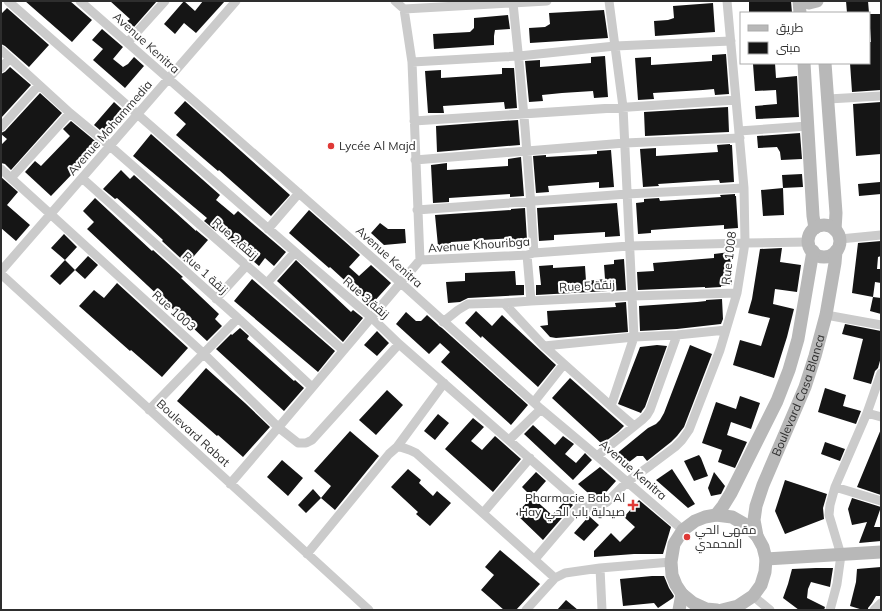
<svg xmlns="http://www.w3.org/2000/svg" width="882" height="611" viewBox="0 0 882 611" font-family="Mulish,Cairo,sans-serif">
<style>
.building{fill:#151515}
.lines{fill:none;stroke-linecap:round;stroke-linejoin:round}
.street{stroke:#cbcbcb;stroke-width:9}
.secondary{stroke:#b8b8b8;stroke-width:13}
.poi-dot{fill:#df3936;stroke:#fff;stroke-width:1.5}
.labels{text-anchor:middle;stroke-width:4;stroke-linejoin:round;paint-order:stroke}
.street-label{font-size:12px;fill:#2e2e2e;stroke:#fff}
.poi-label{font-size:12px;fill:#2e2e2e;stroke:#fff;text-anchor:start}
</style>
<rect width="100%" height="100%" fill="#fff"/>
<!-- building -->
<path class="building" d="M25,1H70L92,20L72,42Z
M110,1H157L134,27L127,21L130,19Z
M184,1L195,11L203,1H225L196,33L184,23L175,34L164,24Z
M749,1H791L792,13H749Z
M846,1H868L869,13H847Z
M713,3L715,32L655,36L654,21L668,20L674,18L673,6Z
M7,8L49,45L29,67L5,46L1,44V14Z
M604,10L608,38L530,43L529,28L545,27L550,24L549,13Z
M869,14H881V90L852,92L850,63H869V42H871Z
M508,15L510,29L495,30L494,36V45L434,49L433,34L470,32L474,28V18Z
M102,29L123,47L113,59L123,67L128,64L134,57L144,66L125,88L93,60L103,49L92,40Z
M726,54L729,94L715,95L714,89L703,90L653,93L654,99L638,100L635,58L651,57V65L712,61V55Z
M605,56L608,97L594,98L593,91L562,93L542,95L543,101L529,102L525,61L540,60V67L591,63V57Z
M775,63L776,78L797,76L799,117L756,119L755,106L777,104L776,90L755,91L753,64Z
M10,67L31,85L1,118V74L5,72Z
M502,68H514L517,108L505,109L504,102L443,106L444,113H428L425,71L441,70V78L502,74Z
M40,93L62,113L11,170L5,164L1,163V145L7,139L1,134V133L5,131Z
M185,101L290,195L271,216L219,170L218,171L176,135L186,124L174,113Z
M114,102L125,112L106,135L94,125Z
M881,102V154L856,156L853,104Z
M728,107L729,132L645,136L644,112Z
M518,120L520,145L437,152L436,126Z
M71,121L100,145L51,196L25,172L35,161L41,166L70,136L63,129Z
M800,133L802,159L781,160L780,152L777,147L758,148L757,136Z
M151,134L220,195L216,200L234,215L238,211L286,252L274,266L265,258L259,266L217,230L216,231L204,221L207,218L133,156Z
M730,144V145H732L734,182L720,183L719,180L658,184L659,186L643,187L640,149L656,148V156L718,152L717,145Z
M611,150L614,187L599,188V182L548,186L549,192L536,193L533,156L546,155V157L597,154V151Z
M521,157L524,196L510,197V194L449,198V202L433,203L431,165L447,163V170L508,166V159Z
M121,170L130,179L134,175L196,231V230L208,240L187,264L162,241L163,240L137,216L117,198L115,199L103,189Z
M802,174L803,187L783,188L782,175Z
M1,177L18,192L7,205L30,225L16,241L1,228Z
M880,182L881,194L859,196L858,184Z
M783,188L784,215L763,216L761,190Z
M735,194V196H736L738,228L724,229V225L692,227L651,230V233L638,234L636,203L644,202V199L659,198L660,201L721,197L720,195Z
M95,198L152,251L153,250L183,277L181,278L219,314L215,319L222,326L207,341L87,229L94,222L83,211Z
M617,203L620,236L605,237V232L554,235V240L539,241L537,208Z
M525,208L527,240L512,241V238L451,242V245L438,246L435,215L511,210V209Z
M309,210L360,255L349,267L359,276L371,265L391,283L369,307L362,301L364,298L330,267L329,268L289,233Z
M380,223L388,229H405L406,243L384,245L371,233Z
M64,234L77,247L65,260L51,248Z
M881,241V256L878,257L877,269H881V283L875,282L873,297L852,293L858,243Z
M782,248L780,262L801,265L797,292L775,289L773,304L794,309L787,337L774,378L733,365L740,340L761,346L770,318L748,313L752,299L760,249Z
M730,252L732,285L721,286V287L705,288V287L638,290L637,272L654,271L653,263L714,258V254Z
M88,256L98,265L85,279L75,270Z
M624,259L626,290L536,295V285H541L539,266L553,265V268L585,266L586,281L605,279L604,265L614,264V260Z
M65,260L75,270L60,285L50,276Z
M296,260L351,312L353,310L363,318L343,342L277,281Z
M515,271L516,285H524V295L468,298L460,302L448,303L446,282L465,281V273Z
M252,279L335,351L318,372L234,301Z
M117,283L188,348L162,377L131,350L130,351L79,306L94,290L104,298Z
M873,297L881,298V314L870,311Z
M722,299L723,319L721,324L677,329L640,331L639,306L697,302L706,301V300Z
M626,302L628,332L556,338L550,337L540,326L548,325L547,311L616,307L615,303Z
M476,311L492,326L502,315L556,365L538,387L482,336L481,338L465,323Z
M406,312L416,321H421L427,315L437,324L439,326L442,328L528,405L511,425L441,362L450,352L440,343L429,354L396,324Z
M845,324L881,331V357L878,368L875,371L871,384L853,379L863,339L842,334Z
M240,328L249,336L247,339L294,381L295,380L304,388L284,411L216,349L231,334L232,335Z
M377,331L389,343L377,356L364,345Z
M657,345L667,346L645,407L642,411L641,413L618,404L640,347Z
M690,345L712,354L684,427L677,436L671,442L647,461L643,456H637L624,466L615,455L648,428L656,424L660,420L664,413Z
M206,368L245,403L270,427L243,457L218,435L217,436L177,401Z
M570,378L624,426L618,432L602,444L552,398Z
M825,388L846,395L843,406L861,411L856,424L818,412Z
M387,390L403,405L376,435L359,420Z
M740,396L760,403L751,429L731,422L727,435L747,442L735,468L718,462L722,450L702,443L716,402L736,409Z
M438,414L449,423L435,440L424,431Z
M473,418L484,427L471,441L482,450L495,436L521,459L493,492L445,449Z
M533,425L555,445L563,436L574,444L565,454L576,463L585,453L592,460L573,480L524,434Z
M881,429V495L857,487Z
M350,431L379,456L335,510L321,498L331,486L314,471Z
M825,442L845,449L840,461L821,454Z
M699,455L701,458L708,476L694,481L684,461Z
M282,460L303,478L288,496L267,477Z
M600,467L616,481L600,499L597,501L578,484Z
M408,469L421,480L419,483L433,496L437,491L451,503L430,526L416,514L418,512L391,487Z
M672,469L695,504L688,508L656,480Z
M536,472L546,481L532,497L522,487Z
M714,472L725,486L721,494L711,496L708,488Z
M785,480L827,494L823,508L824,519L785,534L775,511Z
M313,489L321,498L306,513L298,505Z
M532,497L552,515L567,499L573,505L543,540L516,514Z
M852,498L881,507L874,527H881V541L859,543L867,522L852,525L848,509Z
M639,500L671,527L663,554H634L594,557V551L611,533L620,542L635,527L624,517Z
M589,516L599,525L584,541L574,533Z
M500,550L540,584L516,610H504L481,590L494,575L485,567Z
M881,567V596H876L872,603L868,608V610H863L850,606L856,582L857,569Z
M816,568H833L830,587L811,582L808,589L807,598L825,607L824,610H799L783,598L788,584L792,569Z
M652,576H664L669,588L674,596L673,598L658,608L654,603L623,606L620,579Z
M566,600L578,610H557Z"/>
<g class="lines">
<!-- street -->
<path class="street" d="M8,1L295,252L371,317L399,344L578,501L587,507L592,508H596L607,502L627,482L651,465L675,447L682,440L689,430L720,350L737,293L745,243L744,188L727,1
M80,1L401,283L541,409L597,456L683,530
M395,1L404,9
M609,1L623,107L634,337L611,406
M513,3C522,86 529,169 534,253
M404,9L412,62L420,260
M404,9L547,1
M128,42L165,1
M1,50L70,113L110,146L343,350
M412,62L519,56L615,46L731,41
M1,68L10,58
M828,99L881,96
M414,121L736,100
M1,127L39,85
M739,131L808,126
M415,160L625,143L740,138
M1,169L203,353L279,428L298,443H306L312,440L399,344
M11,178L70,113
M82,178L238,318L312,387
M417,210L627,194L744,188
M268,229L299,193
M840,239L881,235
M527,255L531,301
M1,271L236,1
M1,274L369,610
M267,283L295,252
M216,299L247,265
M504,303L544,346L611,406L634,426
M826,315L881,325
M443,322L458,310L468,304L504,303L531,301L632,296L737,293
M544,346L634,337L677,335L726,330
M534,402L564,364
M149,410L238,318
M867,413L881,417
M509,440L541,409
M397,447L444,383
M597,456L642,420L647,415L650,410L677,335
M230,484C294,410 356,335 420,260L527,255L534,253L629,246L745,243L809,242
M835,487L881,501
M483,513L530,458
M307,554L389,454L397,447C404,447 410,450 416,453L555,578
M535,559L582,504
M600,568L602,610
M753,596L770,610
M526,610L555,578L565,573L600,568L671,562
M830,610L837,584L841,555L829,515L830,505L835,487L867,413L881,373
M874,610L881,603"/>
<!-- secondary -->
<g class="secondary">
<path d="M799,1L800,13"/>
<path d="M801,1L809,3L817,1"/>
<path d="M804,63L813,216L815,228"/>
<path d="M825,63L836,213L835,230"/>
<circle cx="824" cy="241" r="16"/>
<path d="M716,515L723,506L731,493L777,401L789,370L798,339L813,251"/>
<path id="s1" d="M757,536L754,520L756,506L763,485L805,387L815,356L826,315L835,263L836,251"/>
<path d="M766,559L881,552"/>
<path d="M679,610L682,594"/>
<path d="M717,610L706,609L693,603L682,594L676,585L672,575L671,562L674,544L683,530L695,521L705,517L716,515L732,517L746,525L757,536L763,547L766,559L765,572L761,585L753,596L738,606L722,610"/>
</g>
</g>
<!-- markers -->
<g class="poi-dot">
<circle cx="331" cy="146" r="4"/>
<path d="M631 499h4v4h4v4h-4v4h-4v-4h-4v-4h4z"/>
<circle cx="687" cy="537" r="4"/>
</g>
<g class="labels">
<!-- street labels -->
<g class="street-label">
<text transform="translate(146 43) rotate(42)" y="4">Avenue Kenitra</text>
<text transform="translate(110 128) rotate(-49)" y="4">Avenue Mohammedia</text>
<text transform="translate(235 239) rotate(41)" y="4">Rue 2 زنقة</text>
<text transform="translate(479 245) rotate(-4)" y="4">Avenue Khouribga</text>
<text transform="translate(389 257) rotate(42)" y="4">Avenue Kenitra</text>
<text transform="translate(729 258) rotate(-83)" y="4">Rue 1008</text>
<text transform="translate(205 273) rotate(42)" y="4">Rue 1 زنقة</text>
<text transform="translate(587 286) rotate(-3)" y="4">Rue 5 زنقة</text>
<text transform="translate(366 298) rotate(41)" y="4">Rue 3 زنقة</text>
<text transform="translate(174 311) rotate(42)" y="4">Rue 1003</text>
<text dy="4" stroke="none"><textPath href="#s1" startOffset="149">Boulevard Casa Blanca</textPath></text>
<text transform="translate(193 433) rotate(42)" y="4">Boulevard Rabat</text>
<text transform="translate(633 470) rotate(41)" y="4">Avenue Kenitra</text>
</g>
<!-- poi labels -->
<g class="poi-label">
<text x="339" y="150">Lycée Al Majd</text>
<text x="625" y="502" text-anchor="end">Pharmacie Bab Al<tspan x="625" dy="14">Hay صيدلية باب الحي</tspan></text>
<text x="695" y="534">مقهى الحي<tspan x="695" dy="14">المحمدي</tspan></text>
</g>
</g>
<!-- border -->
<rect width="882" height="611" fill="none" stroke="#2e2e2e" stroke-width="4"/>
<!-- legend -->
<rect x="740" y="12" width="130" height="52" fill="#ffffff" stroke="#ababab"/>
<rect x="748" y="25" width="20" height="6" fill="#b8b8b8" stroke="#ababab"/>
<text x="776" y="32" font-size="12" fill="#2e2e2e">طريق</text>
<rect x="748" y="42" width="20" height="12" fill="#151515" stroke="#ababab"/>
<text x="776" y="52" font-size="12" fill="#2e2e2e">مبنى</text>
</svg>
